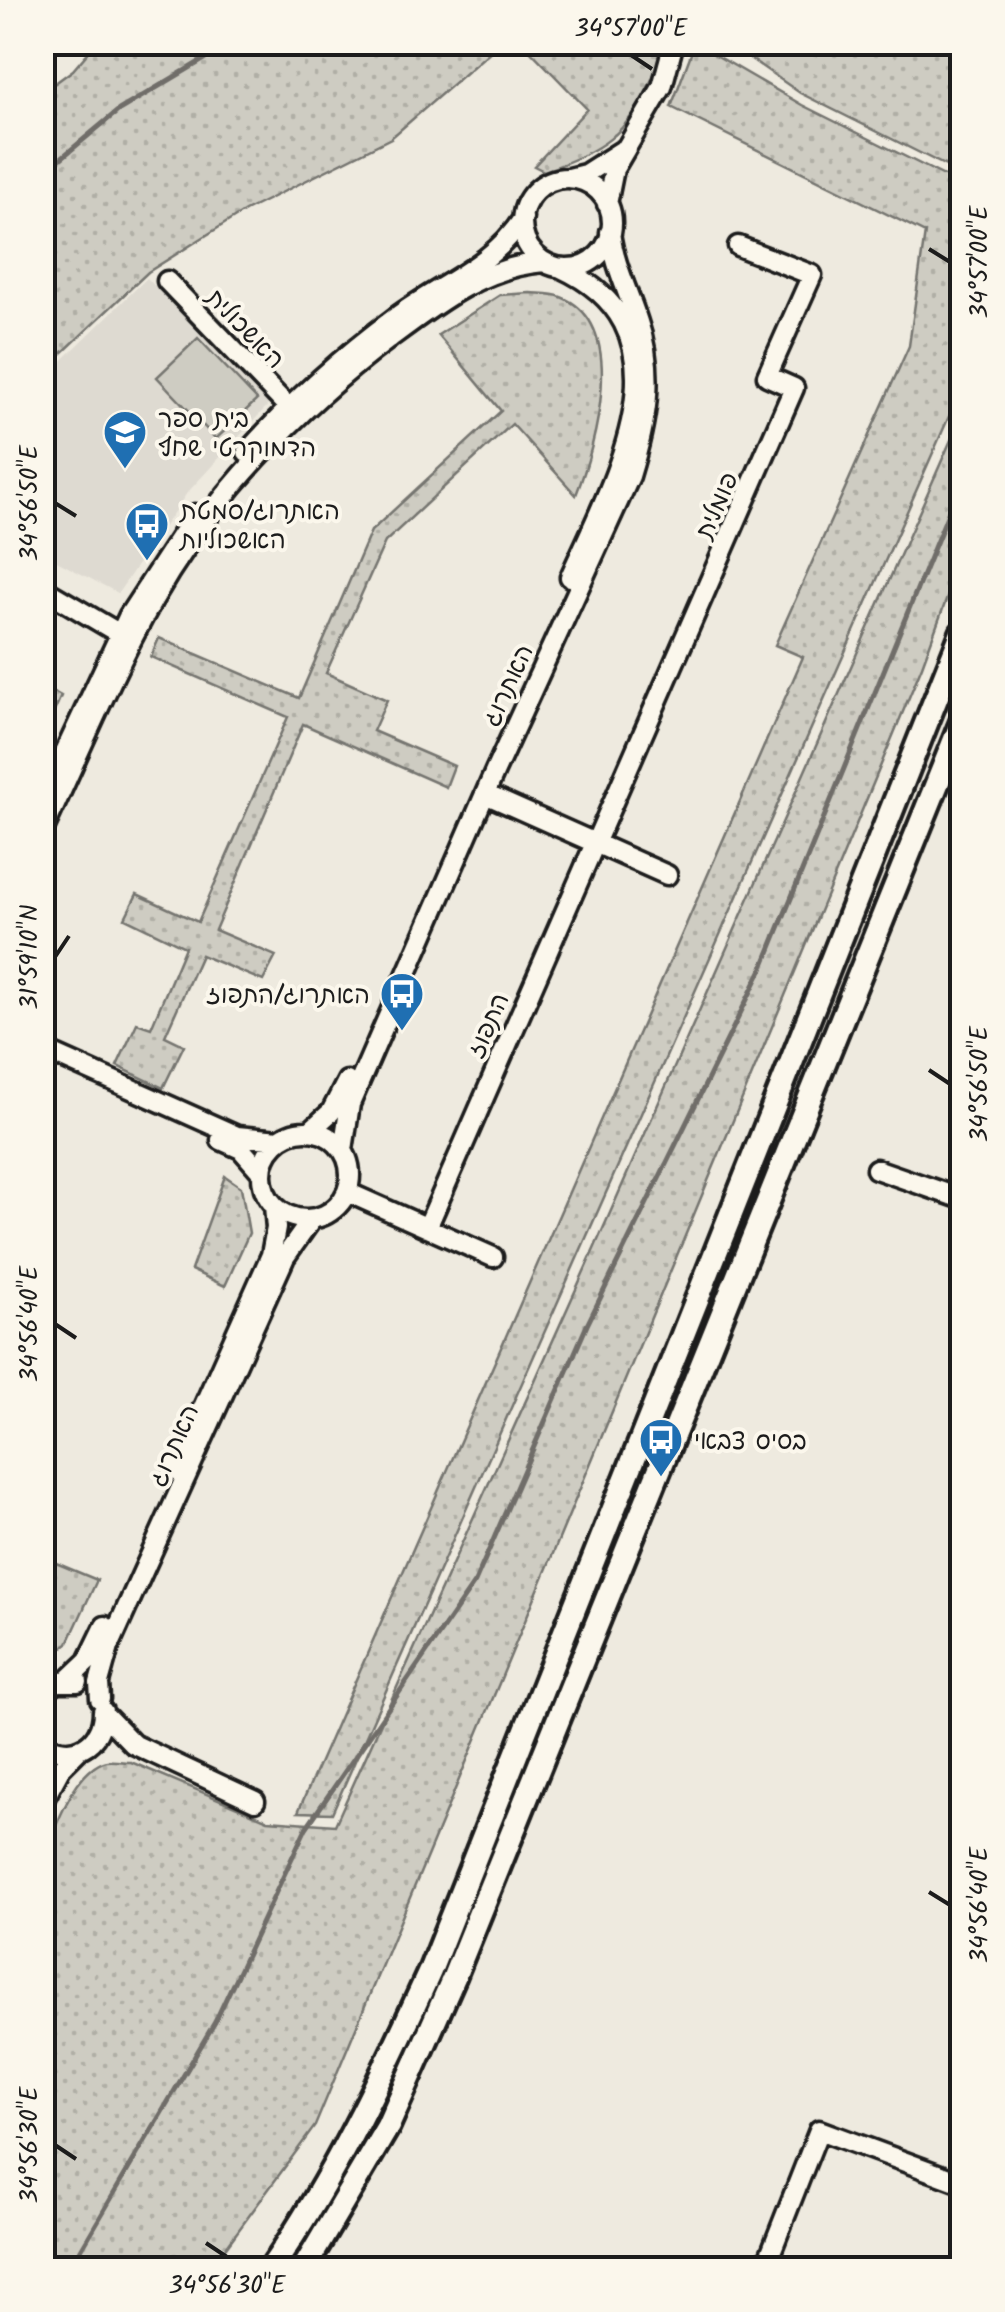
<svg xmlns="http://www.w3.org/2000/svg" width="1005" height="2312" viewBox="0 0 1005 2312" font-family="Kalam,'Playpen Sans Hebrew',sans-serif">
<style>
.built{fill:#dedad1}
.grass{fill:url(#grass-dots);stroke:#75746f;stroke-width:2.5}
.garden{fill:#ceccc2;stroke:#75746f;stroke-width:2.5}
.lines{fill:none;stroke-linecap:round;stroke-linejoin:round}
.stream{stroke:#6f6d69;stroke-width:5}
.minor-casing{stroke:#1c1c1c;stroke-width:25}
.major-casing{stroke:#1c1c1c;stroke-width:30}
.minor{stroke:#fbf7ec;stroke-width:18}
.major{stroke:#fbf7ec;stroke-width:22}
.ticks{fill:none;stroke:#1c1c1c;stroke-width:4}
.labels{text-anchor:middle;stroke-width:8;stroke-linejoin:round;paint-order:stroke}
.street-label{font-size:25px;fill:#1c1c1c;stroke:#fbf7ec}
.poi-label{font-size:25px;fill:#1c1c1c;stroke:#fbf7ec;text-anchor:start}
.neatline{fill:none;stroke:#1c1c1c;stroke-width:4}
.ticks-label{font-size:25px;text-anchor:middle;fill:#1c1c1c}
</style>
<defs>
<pattern id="grass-dots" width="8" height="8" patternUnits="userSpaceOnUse" patternTransform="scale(2.5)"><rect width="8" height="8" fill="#ceccc2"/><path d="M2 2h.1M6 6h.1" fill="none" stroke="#b0afa6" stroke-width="1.8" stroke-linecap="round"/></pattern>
</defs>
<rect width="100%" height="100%" fill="#eeeadf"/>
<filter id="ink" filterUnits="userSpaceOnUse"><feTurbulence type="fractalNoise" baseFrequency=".01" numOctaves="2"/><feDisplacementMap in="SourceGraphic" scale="20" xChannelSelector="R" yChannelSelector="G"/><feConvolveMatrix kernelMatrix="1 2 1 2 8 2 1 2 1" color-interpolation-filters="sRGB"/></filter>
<g filter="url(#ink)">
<!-- built -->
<path class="built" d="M147,278L269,404L187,493L118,593L43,554L42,380Z"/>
<!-- grass -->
<path class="grass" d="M96,43V42L500,43L391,138L245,211L148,272L43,371V92L73,70Z
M523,43H666C664,55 657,67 652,79C628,135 600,152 544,171L534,166L587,109Z
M695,43L802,105L962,185V387L332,1813L298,1812L803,657L775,645L909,346L925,233L671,107Z
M728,43H962V174L800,93Z
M530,293C540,294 552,293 561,297C630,324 595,447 576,495L512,424L385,542L326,673L387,700L373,731L454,766L446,787L303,724L215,930L276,956L263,981L201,955L165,1036L184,1045L163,1088L117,1066L137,1023L151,1028L185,947L125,918L137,894L198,922L288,717L151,657L159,638L299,698L371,531L501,411L438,335L500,295Z
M962,415V557L922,666L315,2126L210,2269H43V1857C55,1830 74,1769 107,1761C115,1760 124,1762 131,1762L268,1820L335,1825L595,1247Z
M43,686L61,696L43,737Z
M225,1176L241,1187L249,1233L225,1286L191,1270Z
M56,1563L97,1580L68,1643L43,1663V1595Z"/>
<!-- garden -->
<path class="garden" d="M198,338L257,400L216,439L157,377Z"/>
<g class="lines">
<!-- stream -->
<path class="stream" d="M42,174L119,110L208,57L335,42
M69,2270L215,2022L306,1828L475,1582L587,1325L763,967L962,479"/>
<defs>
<path id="minor" d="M569,178L585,174L621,151
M522 223a45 45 0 1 1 90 0a45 45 0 1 1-90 0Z
M607,204L614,169L662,87L674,42
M561,268C698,331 614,479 570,577
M167,281L289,408
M247,452C291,403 342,357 396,317C439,285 494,265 523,218
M42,588L120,634
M485,794L667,875
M42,801L129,615L195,514
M42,833C78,756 111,675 153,600C211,498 296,409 390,338C438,302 483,267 544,262
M42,1049L237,1136L279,1140
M262 1175a44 44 0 1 1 88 0a44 44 0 1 1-88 0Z
M310,1131L331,1112L347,1081
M221,1140L241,1149L262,1173
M343,1150L350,1104L495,771L630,476C646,424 656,374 638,322C628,291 614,264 610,232
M876,1169L962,1199
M347,1192L493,1257
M427,1228L794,388L767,376L812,275L738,246
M175,1470L271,1255L276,1228L274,1206
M68,1680L88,1661L105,1626
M42,1691L58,1682H78
M100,1699L99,1683L109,1647L285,1257L312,1219
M103,1713L133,1744L255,1801
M42,1742C71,1763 103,1745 103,1711
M42,1803L61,1768L78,1751
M764,2270L819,2130L962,2183"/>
<path id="major" d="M270,2270C335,2176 383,2074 430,1971L962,633
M303,2270L388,2126L454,1977L962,722"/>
</defs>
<!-- minor casing -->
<use href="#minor" class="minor-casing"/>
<!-- major casing -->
<use href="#major" class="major-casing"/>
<!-- minor -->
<use href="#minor" class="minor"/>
<!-- major -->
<use href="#major" class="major"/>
</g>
</g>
<!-- ticks -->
<path class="ticks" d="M631,55L652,69M929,249L950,262M55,503L76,516M55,957L69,936M929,1070L950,1084M55,1324L76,1338M929,1892L950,1905M55,2145L76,2159M206,2243L227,2257"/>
<!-- icons -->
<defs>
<symbol id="school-pin" viewBox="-11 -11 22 30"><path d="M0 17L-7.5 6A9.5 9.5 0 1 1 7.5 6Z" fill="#1f6fb2" stroke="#fbf7ec"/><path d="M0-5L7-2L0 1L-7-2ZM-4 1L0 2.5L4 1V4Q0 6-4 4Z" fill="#fff"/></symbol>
<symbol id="bus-pin" viewBox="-11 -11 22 30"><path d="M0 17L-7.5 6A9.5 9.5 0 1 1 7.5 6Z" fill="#1f6fb2" stroke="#fbf7ec"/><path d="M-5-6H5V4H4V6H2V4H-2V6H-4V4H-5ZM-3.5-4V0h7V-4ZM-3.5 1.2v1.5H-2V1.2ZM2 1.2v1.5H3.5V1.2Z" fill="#fff"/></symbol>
</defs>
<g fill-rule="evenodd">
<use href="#school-pin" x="100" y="407" width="50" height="68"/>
<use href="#bus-pin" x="122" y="499" width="50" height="68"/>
<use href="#bus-pin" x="377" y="969" width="50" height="68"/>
<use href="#bus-pin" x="636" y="1415" width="50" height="68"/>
</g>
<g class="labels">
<!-- street labels -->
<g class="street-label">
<text transform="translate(246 328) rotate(46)" y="9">האשכולית</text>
<text transform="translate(716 505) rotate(-66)" y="9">פומלית</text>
<text transform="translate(507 685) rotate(-65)" y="9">האתרוג</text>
<text transform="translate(487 1025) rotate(-66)" y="9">התפוז</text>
<text transform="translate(173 1445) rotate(-66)" y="9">האתרוג</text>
</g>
<!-- poi labels -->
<g class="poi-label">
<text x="158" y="427">בית ספר<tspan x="158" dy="29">הדמוקרטי שחף</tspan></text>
<text x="180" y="519">האתרוג/סמטת<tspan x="180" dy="29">האשכוליות</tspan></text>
<text x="370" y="1003" text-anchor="end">האתרוג/התפוז</text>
<text x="694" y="1449">בסיס צבאי</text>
</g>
</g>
<!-- margin -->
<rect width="1005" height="2312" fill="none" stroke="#fbf7ec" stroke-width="110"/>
<rect x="55" y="55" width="895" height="2202" class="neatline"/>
<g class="ticks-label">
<text x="631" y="36">34°57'00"E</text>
<text transform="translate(978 262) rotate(-90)" y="9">34°57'00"E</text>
<text transform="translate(28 503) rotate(-90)" y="9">34°56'50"E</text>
<text transform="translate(28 957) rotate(-90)" y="9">31°59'10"N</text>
<text transform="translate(978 1084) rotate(-90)" y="9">34°56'50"E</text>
<text transform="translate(28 1324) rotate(-90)" y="9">34°56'40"E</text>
<text transform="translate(978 1905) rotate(-90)" y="9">34°56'40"E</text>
<text transform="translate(28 2145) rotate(-90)" y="9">34°56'30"E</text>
<text x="227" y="2293">34°56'30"E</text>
</g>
</svg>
